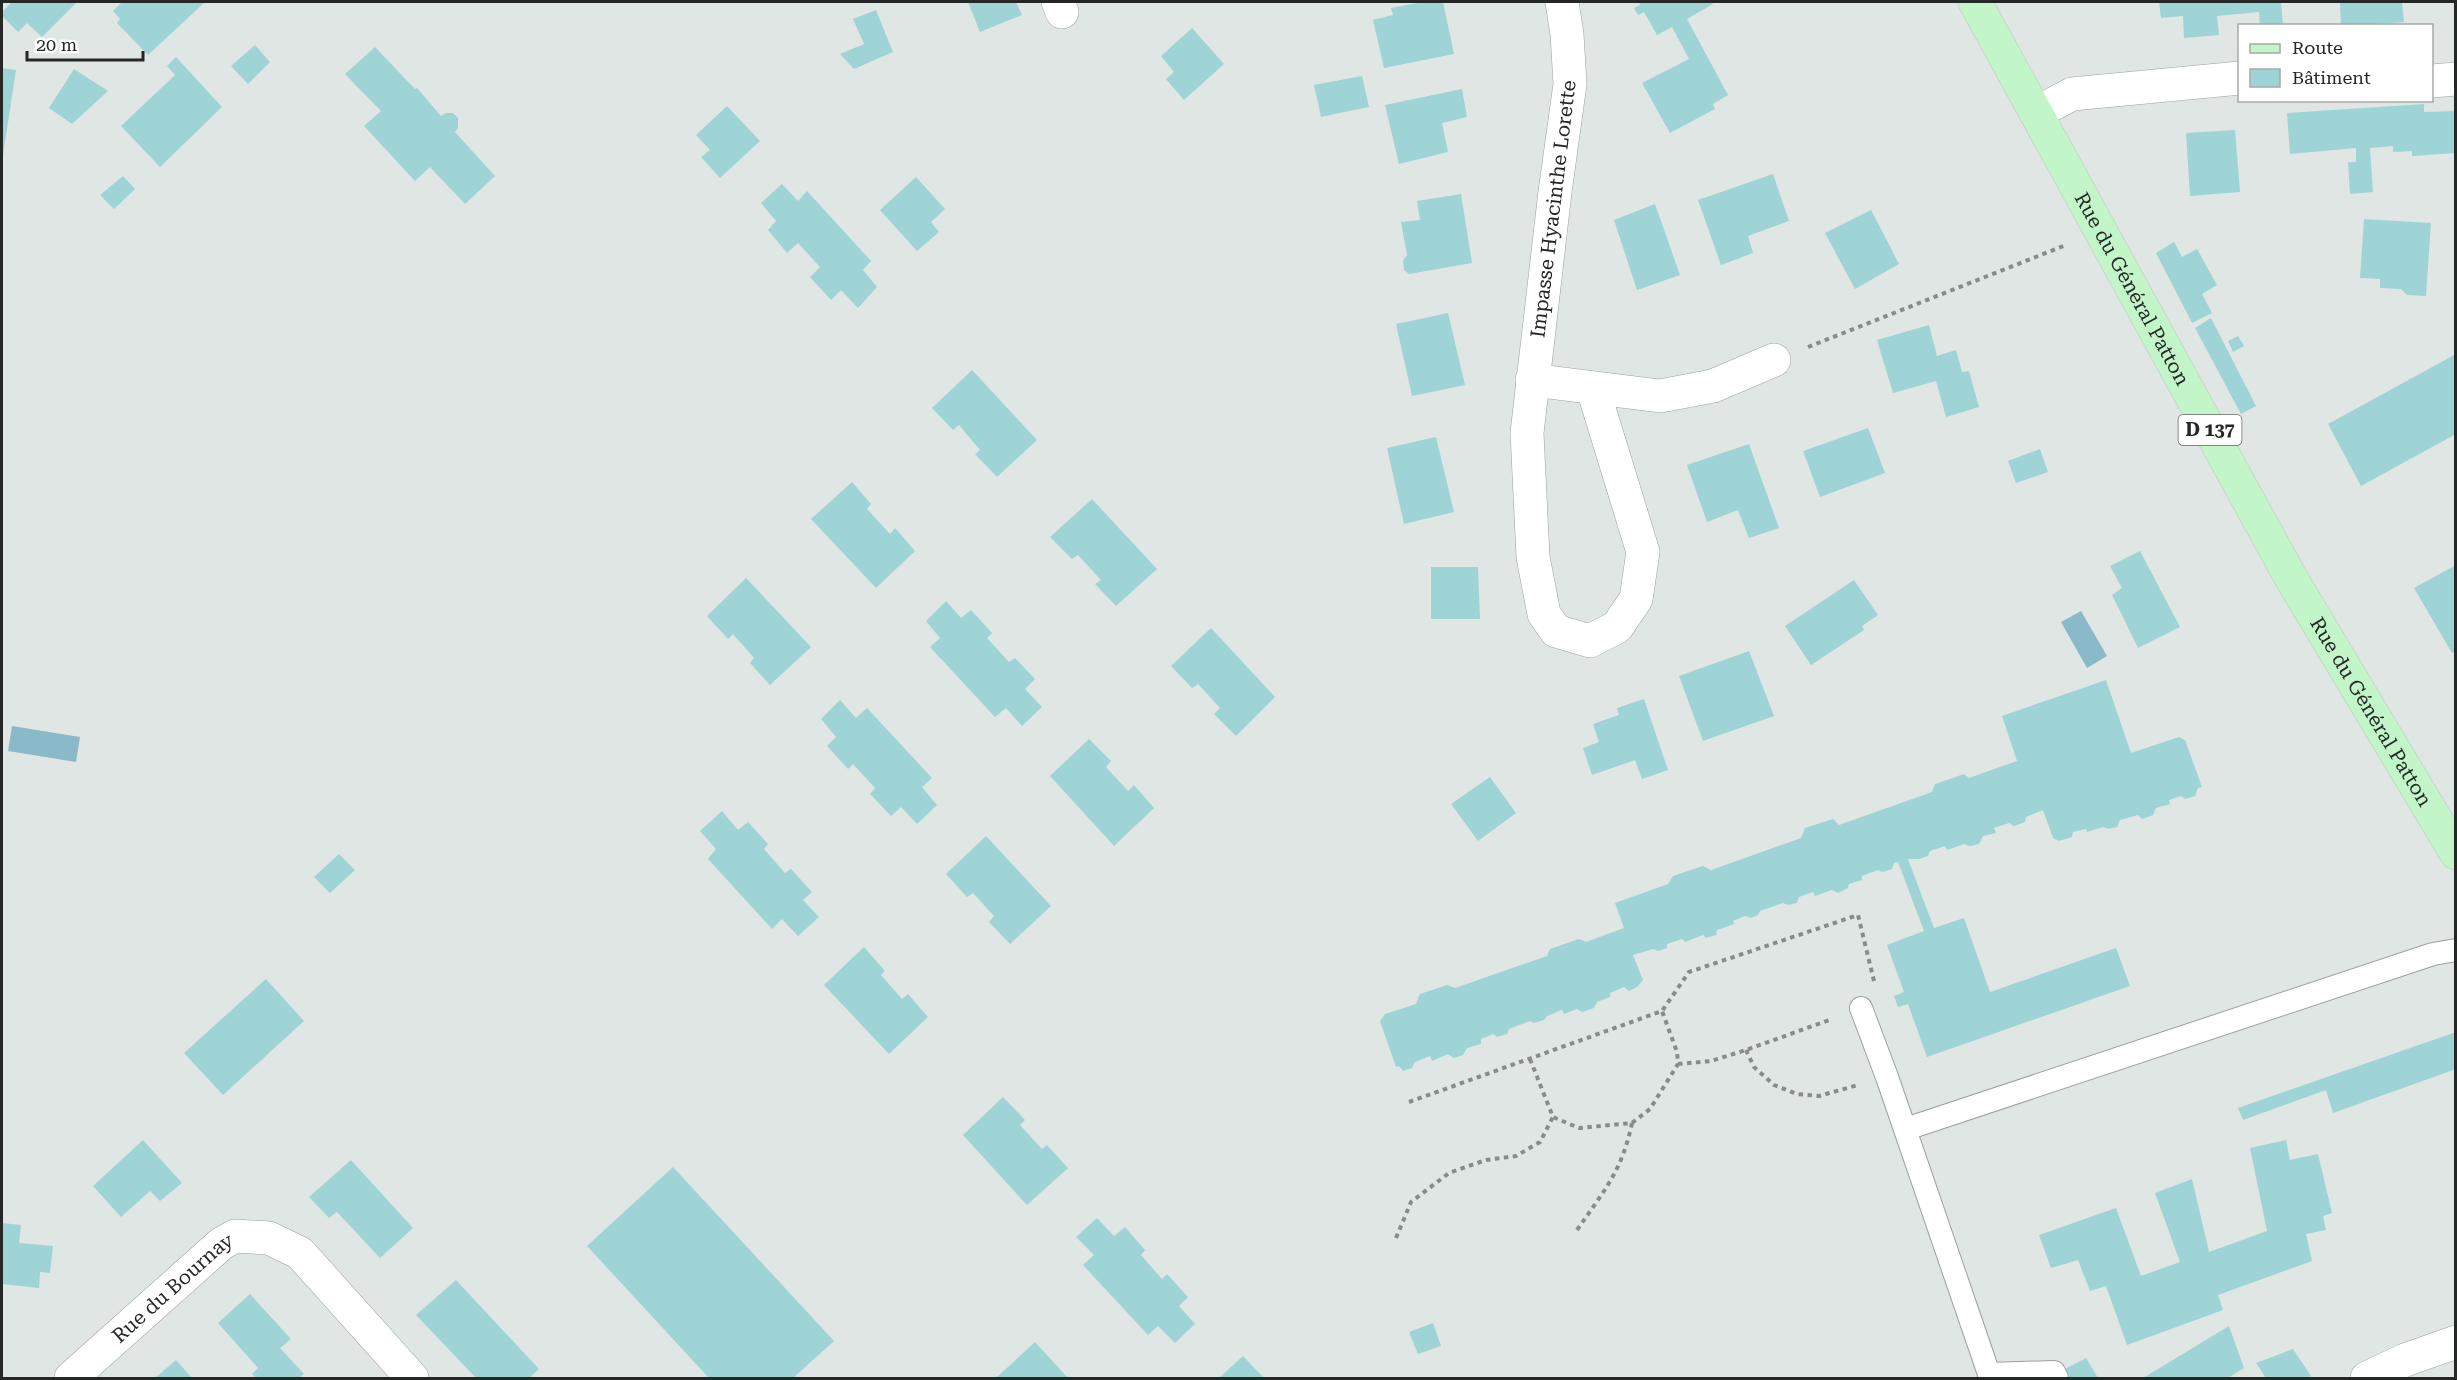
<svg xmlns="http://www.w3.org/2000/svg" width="2457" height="1380" viewBox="0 0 2457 1380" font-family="'Roboto Serif',serif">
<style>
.water{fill:#8ab9ca}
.building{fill:#9ed4d5}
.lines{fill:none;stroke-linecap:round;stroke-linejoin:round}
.lane-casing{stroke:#9ba19f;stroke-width:24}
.street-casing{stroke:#9ba19f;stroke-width:34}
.primary-casing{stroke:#c2c3c2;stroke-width:34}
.path{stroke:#878c8a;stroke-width:4;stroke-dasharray:4.5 4.5;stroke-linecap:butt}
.lane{stroke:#fff;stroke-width:22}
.street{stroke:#fff;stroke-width:33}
.primary{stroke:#c2f5c7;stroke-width:33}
.labels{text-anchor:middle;stroke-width:4.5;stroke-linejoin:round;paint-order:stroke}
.shield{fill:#fff;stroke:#666867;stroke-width:1.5}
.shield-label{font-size:18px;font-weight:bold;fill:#242726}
.street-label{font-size:20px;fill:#242726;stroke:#fff}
</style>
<rect width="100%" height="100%" fill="#e0e6e4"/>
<!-- water -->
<path class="water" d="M2081,611L2107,656L2087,668L2061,622Z
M12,726L80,737L76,762L8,751Z"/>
<!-- building -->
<path class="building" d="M12,2H77L42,37L27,23L18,32L2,16V12Z
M122,2H205L148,55L117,23L120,19L113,11Z
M968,2H1016L1022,15L980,32Z
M1422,2H1443L1454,54L1384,68L1373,20L1393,15L1391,8Z
M1639,2H1711L1713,4L1687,19L1728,95L1713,104L1715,109L1670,133L1642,83L1689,59L1672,27L1657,35L1644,12L1638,15L1634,8L1640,5Z
M2159,2H2281L2283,26H2260L2259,12L2217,16L2219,35L2184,38L2183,16L2161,18Z
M2340,2H2402L2404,22L2376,24V26H2341Z
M876,10L893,52L854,69L840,54L864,44L853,19Z
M1192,28L1224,64L1184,100L1166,79L1174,72L1161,56Z
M255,45L270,62L248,84L231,66Z
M375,47L415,89L417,88L441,116L446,113H453L458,118V128L455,132L495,176L465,204L430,167L415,181L364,126L381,111L345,74Z
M176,57L222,107L160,167L121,126L175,75L167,66Z
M2,68L16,70L3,155L2,154Z
M74,69L108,91L72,124L49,108Z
M1362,76L1369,107L1321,117L1314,85Z
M1462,89L1467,117L1442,123L1448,152L1399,164L1385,105Z
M2424,104V112L2456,111V153L2412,156V151L2393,152V146L2370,148L2373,192L2350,194L2348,162H2356V148L2290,154L2287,113Z
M727,106L760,141L720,178L701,157L710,150L696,135Z
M2235,130L2240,192L2190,196L2186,133Z
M1773,174L1789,221L1748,236L1753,253L1721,265L1698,200Z
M123,176L135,189L114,209L100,195Z
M916,177L945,209L931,222L939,232L917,251L880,210Z
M782,184L798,201L807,191L871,261L863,270L877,287L858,308L841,290L831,300L810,277L820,267L798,243L787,253L768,230L776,221L761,203Z
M1461,194L1472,263L1409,274L1404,270L1403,260L1407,255L1401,222L1420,220L1417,201Z
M1655,204L1680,275L1637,290L1614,220Z
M1871,210L1899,264L1855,289L1825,233Z
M2364,219L2431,223L2426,296L2407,295L2401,289L2380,288V279L2360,278Z
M2174,242L2182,257L2197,249L2217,285L2202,294L2212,313L2192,323L2156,253Z
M1448,313L1465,385L1412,396L1396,324Z
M2211,318L2256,406L2241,414L2195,328Z
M1929,325L1937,356L1956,350L1962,372L1969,371L1979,407L1946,417L1936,381L1893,393L1877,340Z
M2238,336L2244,346L2233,352L2228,341Z
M2456,354V434L2361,486L2328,424Z
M972,370L1037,440L997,477L975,454L980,450L959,425L953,430L932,408Z
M1868,428L1885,473L1820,497L1803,451Z
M1436,437L1454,512L1404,524L1387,448Z
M1749,444L1779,528L1749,538L1738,510L1707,522L1687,465Z
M2040,449L2048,472L2016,483L2008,461Z
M852,482L871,504L867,509L890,534L895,528L915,551L876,588L811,519Z
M1092,499L1157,569L1116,606L1095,584L1101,580L1078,555L1072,559L1050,537Z
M2140,551L2180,627L2138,648L2112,595L2122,588L2110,566Z
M2456,565V651L2452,653L2414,588Z
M1431,567H1478L1480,619H1431Z
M746,578L811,647L770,685L750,663L754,658L733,634L728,639L707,616Z
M1854,580L1878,615L1862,626L1864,630L1811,665L1785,626Z
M946,601L961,618L971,610L992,633L987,638L1009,662L1015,658L1035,679L1025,689L1042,707L1022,726L1006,708L995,717L930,647L940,638L926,621Z
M1211,628L1275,697L1236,736L1214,714L1220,708L1198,684L1192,688L1171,666Z
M1749,651L1774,716L1703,741L1679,676Z
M2106,680L2131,753L2179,737L2185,740L2202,787L2198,788L2195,796L2185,799L2181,796L2169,800L2170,804L2156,808L2153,815L2142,819L2138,815L2120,820L2117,827L2108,829L2103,827L2087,832L2086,829L2073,832L2072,837L2059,841L2053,838L2043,810L2026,817L2025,822L2014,826L2009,823L1994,828L1996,833L1983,836L1979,844L1970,846L1964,844L1947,850L1945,846L1930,851L1928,856L1919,859H1908L1934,928L1964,918L1990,992L2116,948L2130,986L1927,1057L1908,1004L1898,1007L1894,996L1904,992L1887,945L1924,931L1898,862L1894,863L1892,869L1883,872L1878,870L1862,876V880L1849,884L1848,888L1838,893L1832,890L1815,896L1813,892L1799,897L1797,903L1788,905L1783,903L1760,911L1758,915L1751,918L1745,916L1733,921L1734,924L1717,930L1716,935L1706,938L1703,935L1685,942L1682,939L1667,944V948L1658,951L1653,949L1633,955L1643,980L1637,987L1629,991L1624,987L1610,993V997L1597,1002L1594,1008L1582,1012L1577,1009L1564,1014L1562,1010L1547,1016L1544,1020L1534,1023L1530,1021L1509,1029L1507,1034L1497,1037L1493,1034L1481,1039V1044L1467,1048L1463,1055L1454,1058L1448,1054L1432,1061L1430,1056L1415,1062L1412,1068L1403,1071L1399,1066L1396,1067L1380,1021L1385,1014L1416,1004L1420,994L1447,985L1455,988L1547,956L1550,949L1579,939L1586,942L1624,928L1615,903L1668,884L1673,876L1703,866L1711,870L1801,838L1805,828L1833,819L1839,825L1932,792L1935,784L1964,774L1969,778L2017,761L2002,716Z
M1644,699L1668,770L1642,779L1635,760L1592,775L1583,748L1599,742L1593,724L1619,715L1617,708Z
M840,700L856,718L867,708L932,778L922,787L937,805L917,824L901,807L891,816L870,794L875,788L853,764L848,769L827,746L836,737L821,719Z
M1089,739L1111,761L1106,767L1128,791L1134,785L1154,808L1114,846L1050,776Z
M1490,777L1516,813L1478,841L1451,804Z
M722,811L738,830L748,822L768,844L764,849L785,873L791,869L812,892L803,900L819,917L798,936L782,919L772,929L708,859L716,849L700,831Z
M986,836L1051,906L1010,944L989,922L994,916L973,893L967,897L946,874Z
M339,854L355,870L330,893L314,877Z
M864,947L885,971L881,975L902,999L908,994L928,1017L889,1054L824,985Z
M266,979L304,1021L223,1095L184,1053Z
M2456,1032V1069L2333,1113L2326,1090L2243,1120L2238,1108Z
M1003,1097L1025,1120L1020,1125L1042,1149L1047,1145L1068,1168L1027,1205L963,1135Z
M143,1140L182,1183L160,1201L150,1191L121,1217L93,1186Z
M2286,1140L2290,1160L2318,1154L2332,1213L2323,1216L2326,1230L2306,1234L2312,1261L2218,1295L2223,1310L2127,1345L2106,1286L2090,1291L2078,1260L2051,1268L2039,1235L2116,1208L2141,1276L2180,1262L2155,1193L2192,1179L2209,1252L2267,1231L2250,1148Z
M351,1160L413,1228L380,1258L337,1212L329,1218L309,1197Z
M673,1167L834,1341L793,1378H709L587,1246Z
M1097,1218L1114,1236L1125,1227L1145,1250L1141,1255L1162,1279L1167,1274L1188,1297L1179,1306L1195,1324L1175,1343L1158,1326L1148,1335L1083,1265L1094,1255L1076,1237Z
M2,1223L21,1225L19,1243L53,1246L50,1273L40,1272L39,1288L2,1284Z
M456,1280L539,1369L529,1378H476L416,1315Z
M250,1294L291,1339L280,1348L304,1374L299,1378H256L252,1374L258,1368L218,1323Z
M1433,1323L1441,1346L1418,1354L1409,1332Z
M2229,1326L2244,1368L2228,1378H2143Z
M1035,1342L1068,1378H996Z
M2293,1349L2311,1376L2306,1378H2266L2256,1363Z
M1243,1356L1264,1378H1219Z
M2086,1358L2098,1378H2068L2063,1370Z
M176,1360L192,1378H155Z"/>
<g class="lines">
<defs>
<path id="lane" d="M1861,1008L1887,1077L1989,1374L2054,1372L2057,1378
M1906,1129L2433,954L2456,950"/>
<g id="street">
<path d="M1058,2L1062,12"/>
<path d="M1562,2L1567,34L1570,84L1555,192L1527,433L1533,557L1544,614L1556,631L1590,641L1617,627L1636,599L1643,552L1593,389"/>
<path d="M2432,81L2456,79"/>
<path d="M2036,113L2072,94L2240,78"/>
<path d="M1532,380L1660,396L1713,386L1774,360"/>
<path id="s1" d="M71,1378L221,1244L235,1236L269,1238L300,1253L412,1378"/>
<path d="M2367,1378L2405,1360L2456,1342"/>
</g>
<g id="primary">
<path id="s2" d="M1975,2L2291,578L2456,853"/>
</g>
</defs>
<!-- lane casing -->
<use href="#lane" class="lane-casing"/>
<!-- street casing -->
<use href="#street" class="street-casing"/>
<!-- primary casing -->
<use href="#primary" class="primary-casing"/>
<!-- path -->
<path class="path" d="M1808,347L2066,245
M1746,1050L1754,1067L1774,1085L1797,1094L1819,1096L1858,1085
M1530,1059L1553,1117L1579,1128L1632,1123L1650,1109L1678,1064L1677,1052L1662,1011
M1678,1064L1711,1061L1746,1050L1832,1019
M1409,1102L1662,1011L1689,972L1858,915L1874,981
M1577,1230C1604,1191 1622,1171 1632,1123
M1396,1238L1411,1202L1449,1173L1486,1160L1516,1156L1540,1142L1553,1117"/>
<!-- lane -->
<use href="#lane" class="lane"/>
<!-- street -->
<use href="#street" class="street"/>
<!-- primary -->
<use href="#primary" class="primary"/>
</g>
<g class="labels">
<!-- shield labels -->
<rect class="shield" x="2178.5" y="415" width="63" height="30" rx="4.5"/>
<g class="shield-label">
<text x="2210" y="436">D 137</text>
</g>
<!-- street labels -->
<g class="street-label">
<text transform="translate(1553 209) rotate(-83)" y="7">Impasse Hyacinthe Lorette</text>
<text dy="7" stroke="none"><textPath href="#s2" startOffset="327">Rue du Général Patton</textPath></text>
<text dy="7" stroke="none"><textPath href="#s2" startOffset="813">Rue du Général Patton</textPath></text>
<text dy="7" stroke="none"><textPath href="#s1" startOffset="136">Rue du Bournay</textPath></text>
</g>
</g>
<!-- border -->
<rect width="2457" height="1380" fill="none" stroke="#242726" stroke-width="6"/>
<!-- legend -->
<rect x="2238" y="24" width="195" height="78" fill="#ffffff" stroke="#a7a9a8" stroke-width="1.5"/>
<rect x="2250" y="44" width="30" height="9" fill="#c2f5c7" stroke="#a7a9a8" stroke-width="1.5"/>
<text x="2292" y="54" font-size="18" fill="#242726">Route</text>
<rect x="2250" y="69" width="30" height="18" fill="#9ed4d5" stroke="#a7a9a8" stroke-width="1.5"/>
<text x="2292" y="84" font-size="18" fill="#242726">Bâtiment</text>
<!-- scale -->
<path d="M27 51v9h116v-9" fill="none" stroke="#242726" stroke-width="3"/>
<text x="36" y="51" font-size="18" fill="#242726" stroke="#ffffff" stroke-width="4.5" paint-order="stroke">20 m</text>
</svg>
